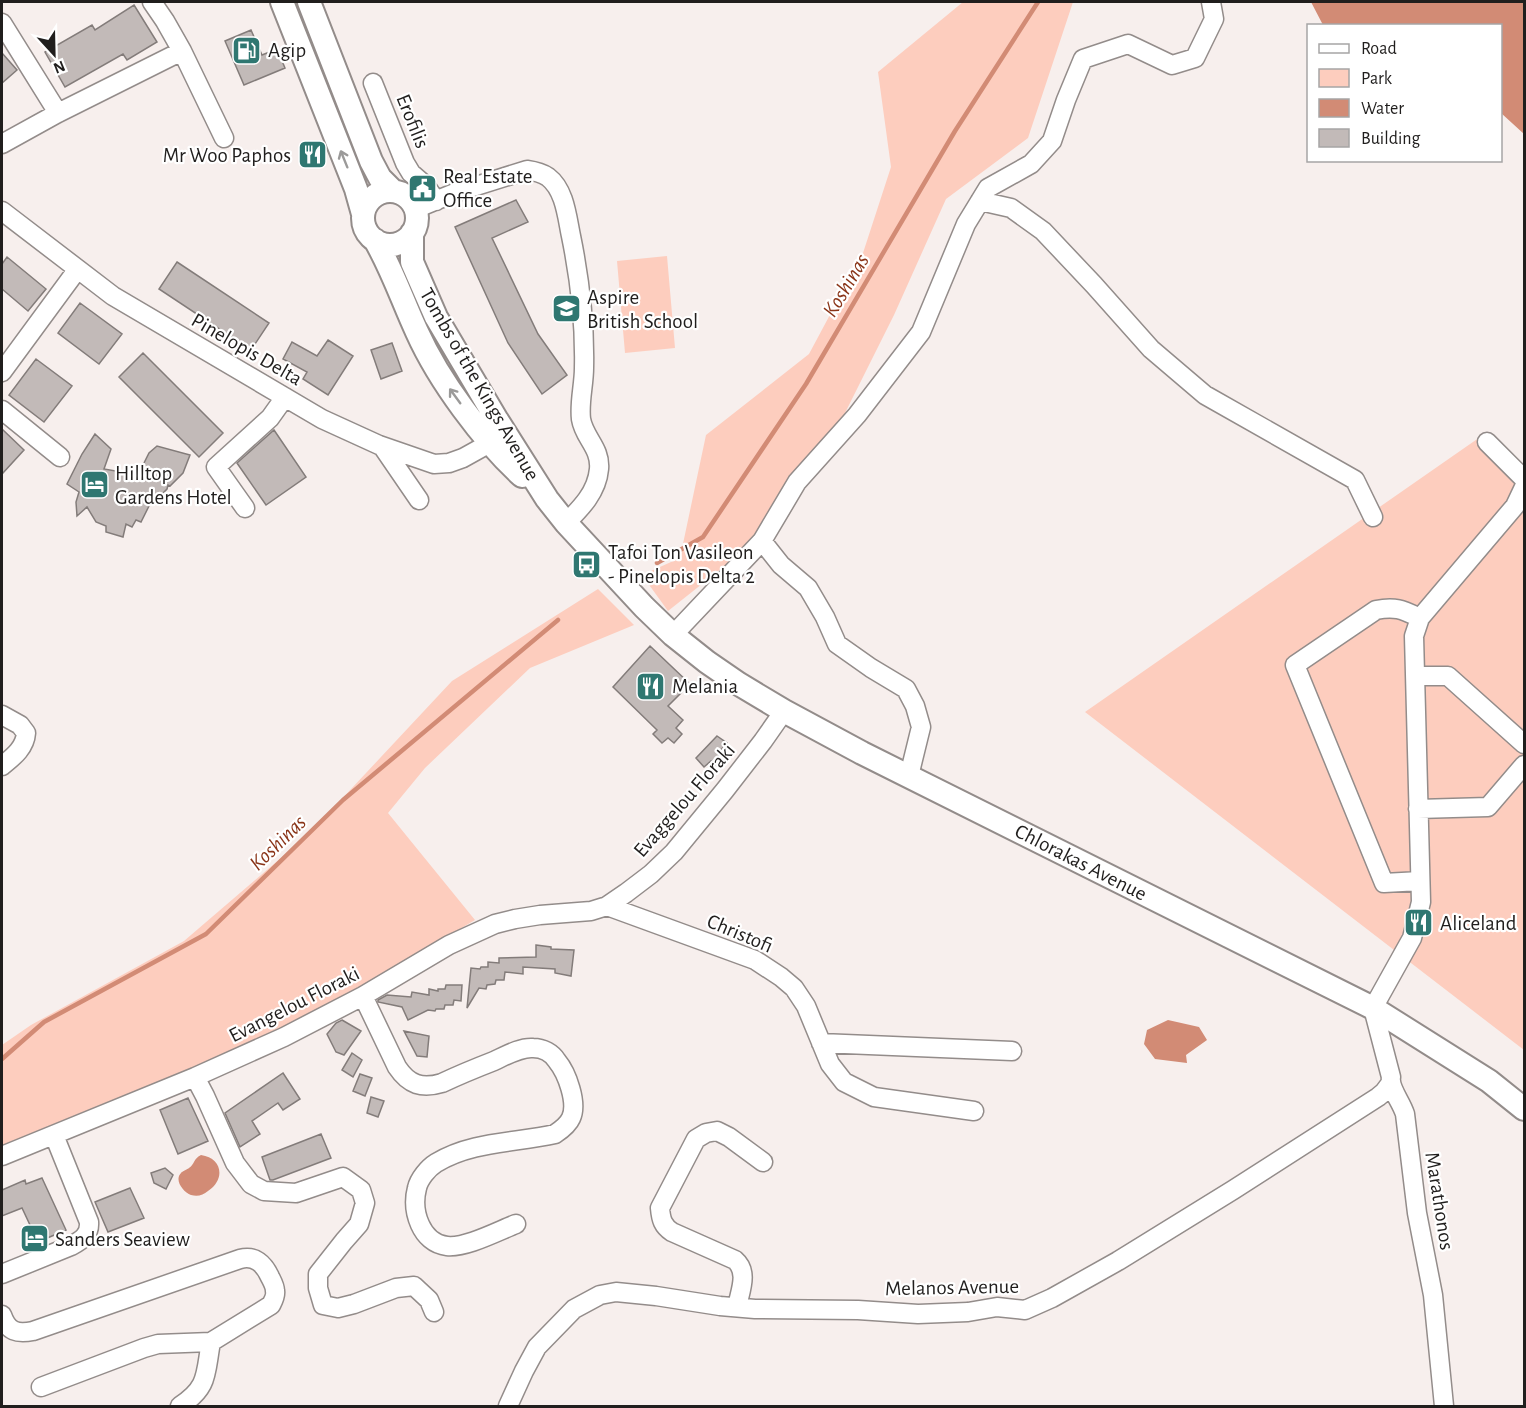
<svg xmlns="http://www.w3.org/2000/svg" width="1526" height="1408" viewBox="0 0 1526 1408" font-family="'Alegreya Sans',sans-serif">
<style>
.green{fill:#fdcdbe}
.water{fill:#d28b75}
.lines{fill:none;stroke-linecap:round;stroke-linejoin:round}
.stream{stroke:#d28b75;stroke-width:4.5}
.building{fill:#c2bab8;stroke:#837c7a;stroke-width:1.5}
.minor-casing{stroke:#938c8a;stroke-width:21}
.major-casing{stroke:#938c8a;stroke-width:26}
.minor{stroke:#fff;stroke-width:18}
.major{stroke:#fff;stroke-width:22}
.oneway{stroke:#9b9a99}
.labels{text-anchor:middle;stroke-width:4.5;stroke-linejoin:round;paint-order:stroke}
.poi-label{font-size:21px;fill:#201e1d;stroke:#fff;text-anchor:start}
.street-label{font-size:21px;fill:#201e1d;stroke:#fff}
.water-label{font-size:22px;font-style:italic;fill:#8a3519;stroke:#fff}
</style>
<rect width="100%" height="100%" fill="#f7efed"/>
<!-- green -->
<path class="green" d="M963,2H1073L1028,138L946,199L894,315L846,411L789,515L668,611L642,575L680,558L706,435L809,354L863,253L891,167L878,72Z
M667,256L675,348L625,353L617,261Z
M1483,435L1524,469V1050L1085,712Z
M598,589L634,625L530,668L425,768L388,813L475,920L283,1034L71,1120L2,1146V1045L31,1025L184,941L309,834L452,681Z"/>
<!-- water -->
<path class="water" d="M1311,2H1524V134L1501,113L1500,26L1323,25Z
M1168,1020L1199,1027L1207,1040L1186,1055L1187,1063L1155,1059L1144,1044L1147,1030Z
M201,1155C222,1158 226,1179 208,1191C203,1195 198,1197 191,1195C183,1192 174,1180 181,1173C181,1172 188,1169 189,1168C195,1164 193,1159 201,1155Z"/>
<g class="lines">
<!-- stream -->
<path class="stream" d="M657,563L703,537L806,384L955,131L1038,2
M2,1059L44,1022L206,934L343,800L558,620"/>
</g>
<!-- building -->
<path class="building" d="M134,5L157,42L127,60L123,54L65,87L45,52L92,25L95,30Z
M251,30L262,55L277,49L285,68L244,85L225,41Z
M2,53L17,70L2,83Z
M516,200L528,222L492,238L538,334L567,375L542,394L508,343L455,227Z
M7,257L46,289L28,311L2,289V264Z
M177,262L269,323L251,350L159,289Z
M80,303L122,334L99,364L58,333Z
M328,340L353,356L328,395L303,379L307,372L283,359L292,342L317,356Z
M392,343L402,371L381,379L371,350Z
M143,353L223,433L199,457L119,377Z
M36,359L72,386L44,422L9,395Z
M2,429L24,450L2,474Z
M274,430L306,477L266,505L237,463Z
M95,434L111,449L104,469L138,475L149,453L157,446L190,455L183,473L170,486L168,485L167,489L159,497L154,496L141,522L136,520L132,527L126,524L123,537L106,532V526L96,522L87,507L77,516L76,502L79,492L67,484L82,454Z
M650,646L690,684L668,706L683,720L676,728L682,734L674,743L668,738L662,743L653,734L657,730L613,687Z
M717,736L727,743L720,751L726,757L717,766L711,761L704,767L696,758Z
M536,945L551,947V949L574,950L571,976L555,973V969L523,967V974L505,972L504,980H496L495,984L487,985L486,989L479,988L467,1008L471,968L480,969L481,967H488V962L499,963V958L536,957Z
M446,985H462L461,1001L454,1000L453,1005H445L444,1009H436L435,1011L428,1010L408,1020L402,1007L378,1002V1000L387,995L411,997L412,992L429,995V989L438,991V989H445Z
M342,1020L361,1031L344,1055L336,1052L327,1034L336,1023Z
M404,1031L429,1036L427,1057L417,1056Z
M352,1053L362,1060L353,1077L342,1070Z
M283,1073L300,1099L283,1110L278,1103L252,1121L260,1134L240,1147L225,1113Z
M360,1074L372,1078L365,1096L353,1091Z
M371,1097L384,1101L378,1117L367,1113Z
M188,1098L208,1141L178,1154L160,1110Z
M321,1134L331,1158L273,1180H270L262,1157Z
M165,1168L173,1175L166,1189L154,1183L151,1173Z
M42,1178L66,1230L38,1242L22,1208L2,1216V1190L25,1180L26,1184Z
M130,1188L144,1218L108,1232L95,1202Z"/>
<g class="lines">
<defs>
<path id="minor" d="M152,2L165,21L182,51L224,138
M2,23L58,113
M373,83L405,163L411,173L426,186L436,201
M2,144L58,113L182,51
M980,201L1011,208L1043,231L1094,285L1151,349L1205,395L1355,480L1373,517
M415,209L457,192L527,170C534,171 542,173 548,177C565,190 567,217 571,236C580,280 585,324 584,368C584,385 579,402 581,419C584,438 601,448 599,469C597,492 581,508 566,523
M2,211L113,296L322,419L379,445L434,464L449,463L463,458L490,443
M2,372L77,270
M2,410L60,457
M1487,442L1524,479
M382,446L419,500
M245,508L216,467L270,418L285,397
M762,541L781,565L808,588L825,617L837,644L871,668L906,689L915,706L921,727L909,776
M1420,618C1403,610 1396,606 1376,610L1295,665L1384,883L1420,881
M673,635L762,541L797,482L857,415L921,332L966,224L988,188L1031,164L1052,141L1066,100L1083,59L1128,44L1172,65L1195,58L1214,19L1211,2
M1416,676H1448L1524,744
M2,715L20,725L26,733C25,748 13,757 2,766
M1418,809L1488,807L1524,765
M607,906L755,960L781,977L794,988L806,1006L830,1064L844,1082L874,1097L974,1111
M363,996L397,1067C409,1085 422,1089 442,1083C459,1075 476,1068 494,1061C505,1056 520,1047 533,1048C543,1048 552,1053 557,1061C567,1073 578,1103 571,1118C568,1125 561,1130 555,1134C516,1143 472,1141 436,1163C428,1168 419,1179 417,1188C411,1211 421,1243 447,1246C466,1248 498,1231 516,1224
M821,1043L1012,1051
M195,1077L205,1096L235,1163L251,1184L264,1191L296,1193L343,1177L361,1190L365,1203L359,1224L344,1241L318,1274V1288L323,1305L338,1308L354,1304L396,1288L414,1286L429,1300L434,1312
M2,1156L195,1077L284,1037L363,996L449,945L495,924L515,919L540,915L591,911L607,906L626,893L651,874L674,852L725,790L763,741L784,711
M2,1274L71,1246C82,1240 90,1235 89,1222L54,1135
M737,1307C740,1291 749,1272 735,1260L672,1232C663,1226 661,1220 660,1208L696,1139L706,1133L717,1131L729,1137L763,1162
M2,1315C8,1332 17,1334 33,1331L240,1259C255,1255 264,1264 270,1277C272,1281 275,1286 275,1291C276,1296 273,1301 271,1305L211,1342L158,1344L144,1348L41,1387
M180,1406C209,1387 205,1374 211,1342
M508,1406L524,1371L537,1347L574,1309L600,1295L616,1292L656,1296L720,1306L755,1309L858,1310L918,1314L968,1312L997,1307L1025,1310L1052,1298L1118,1261L1233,1190L1378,1097L1384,1092L1390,1084
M1444,1406L1433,1295L1417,1213L1405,1114C1401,1101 1389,1088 1391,1077L1373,1008L1412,938L1421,902L1414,636L1420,618L1515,506L1524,487"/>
<path id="major" d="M282,2L356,189L363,214
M309,2L371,161L380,178L393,191
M363 218a27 27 0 1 1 54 0a27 27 0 1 1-54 0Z
M412,233V262L436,317L497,420L547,499L566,523L644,607L673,635L707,662L739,684L784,711L862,753L1373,1008L1489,1081L1524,1109
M375,240C392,269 403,302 417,332C439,381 483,440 522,476"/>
</defs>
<!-- minor casing -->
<use href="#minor" class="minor-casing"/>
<!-- major casing -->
<use href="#major" class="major-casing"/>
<!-- minor -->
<use href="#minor" class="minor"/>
<!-- major -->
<use href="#major" class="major"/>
</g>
<!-- one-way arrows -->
<defs><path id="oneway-shaft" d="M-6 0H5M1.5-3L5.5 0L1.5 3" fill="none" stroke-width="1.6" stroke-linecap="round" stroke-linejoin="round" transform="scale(1.5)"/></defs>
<g class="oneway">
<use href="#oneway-shaft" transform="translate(344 159) rotate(-112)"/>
<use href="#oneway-shaft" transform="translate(455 396) rotate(-126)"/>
</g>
<!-- icons -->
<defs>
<symbol id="fuel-square" viewBox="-11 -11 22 22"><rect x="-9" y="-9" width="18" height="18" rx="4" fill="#2f7771" stroke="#fff"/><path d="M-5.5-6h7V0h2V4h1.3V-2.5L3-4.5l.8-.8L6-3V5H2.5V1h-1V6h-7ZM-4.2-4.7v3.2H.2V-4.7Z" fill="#fff"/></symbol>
<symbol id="restaurant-square" viewBox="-11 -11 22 22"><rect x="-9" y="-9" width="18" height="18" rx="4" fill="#2f7771" stroke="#fff"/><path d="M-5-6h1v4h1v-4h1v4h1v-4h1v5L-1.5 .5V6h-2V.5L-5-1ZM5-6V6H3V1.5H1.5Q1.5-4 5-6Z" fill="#fff"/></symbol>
<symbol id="civic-square" viewBox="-11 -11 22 22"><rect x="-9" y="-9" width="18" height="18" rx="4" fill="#2f7771" stroke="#fff"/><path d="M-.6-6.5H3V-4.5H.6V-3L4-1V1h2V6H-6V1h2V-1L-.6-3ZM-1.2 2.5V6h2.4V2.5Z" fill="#fff"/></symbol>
<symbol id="school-square" viewBox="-11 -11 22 22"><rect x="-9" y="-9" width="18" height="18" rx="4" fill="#2f7771" stroke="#fff"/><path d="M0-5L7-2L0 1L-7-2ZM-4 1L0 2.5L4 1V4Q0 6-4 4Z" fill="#fff"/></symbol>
<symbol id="hotel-square" viewBox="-11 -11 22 22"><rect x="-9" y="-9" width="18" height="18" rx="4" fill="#2f7771" stroke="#fff"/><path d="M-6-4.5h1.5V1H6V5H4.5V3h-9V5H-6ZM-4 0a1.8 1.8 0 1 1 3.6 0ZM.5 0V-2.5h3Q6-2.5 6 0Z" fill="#fff"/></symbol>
<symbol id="bus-square" viewBox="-11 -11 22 22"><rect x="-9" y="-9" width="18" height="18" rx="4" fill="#2f7771" stroke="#fff"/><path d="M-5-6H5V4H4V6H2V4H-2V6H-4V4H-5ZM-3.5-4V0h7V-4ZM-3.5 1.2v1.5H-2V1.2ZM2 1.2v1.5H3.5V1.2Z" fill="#fff"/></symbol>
</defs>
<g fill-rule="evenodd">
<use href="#fuel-square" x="230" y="34" width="33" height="33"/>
<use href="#restaurant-square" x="296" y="138" width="33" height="33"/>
<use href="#civic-square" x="406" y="172" width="33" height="33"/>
<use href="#school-square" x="550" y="292" width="33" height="33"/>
<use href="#hotel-square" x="78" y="468" width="33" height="33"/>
<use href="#bus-square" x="570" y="548" width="33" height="33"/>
<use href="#restaurant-square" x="634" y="670" width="33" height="33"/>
<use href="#restaurant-square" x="1402" y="906" width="33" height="33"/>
<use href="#hotel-square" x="18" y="1222" width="33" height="33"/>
</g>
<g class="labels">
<!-- poi labels -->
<g class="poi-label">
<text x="268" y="57">Agip</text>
<text x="291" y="162" text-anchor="end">Mr Woo Paphos</text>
<text x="443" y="183">Real Estate<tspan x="443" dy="24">Office</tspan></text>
<text x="587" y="304">Aspire<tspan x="587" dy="24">British School</tspan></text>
<text x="115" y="480">Hilltop<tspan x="115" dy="24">Gardens Hotel</tspan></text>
<text x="608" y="559">Tafoi Ton Vasileon<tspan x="608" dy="24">- Pinelopis Delta 2</tspan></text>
<text x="672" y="693">Melania</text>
<text x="1440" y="930">Aliceland</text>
<text x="55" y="1246">Sanders Seaview</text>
</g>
<!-- street labels -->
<g class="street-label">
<text transform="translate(413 121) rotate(68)" y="7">Erofilis</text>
<text transform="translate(247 349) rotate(30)" y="7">Pinelopis Delta</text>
<text transform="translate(480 384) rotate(60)" y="7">Tombs of the Kings Avenue</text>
<text transform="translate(684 800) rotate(-49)" y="7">Evaggelou Floraki</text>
<text transform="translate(1081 862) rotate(27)" y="7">Chlorakas Avenue</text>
<text transform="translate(740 933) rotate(23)" y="7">Christofi</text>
<text transform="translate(294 1004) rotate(-27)" y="7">Evangelou Floraki</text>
<text transform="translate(1440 1201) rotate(81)" y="7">Marathonos</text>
<text transform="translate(952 1287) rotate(-1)" y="7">Melanos Avenue</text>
</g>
<!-- water labels -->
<g class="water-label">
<text transform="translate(845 285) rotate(-59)" y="8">Koshinas</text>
<text transform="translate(277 842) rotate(-44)" y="8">Koshinas</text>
</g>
</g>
<!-- border -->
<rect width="1526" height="1408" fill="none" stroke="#201e1d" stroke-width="6"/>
<!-- legend -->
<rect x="1307" y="24" width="195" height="138" fill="#ffffff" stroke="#a6a5a5" stroke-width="1.5"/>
<rect x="1319" y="44" width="30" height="9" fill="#ffffff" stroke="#a6a5a5" stroke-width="1.5"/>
<text x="1361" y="54" font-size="18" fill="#201e1d">Road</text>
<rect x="1319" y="69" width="30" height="18" fill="#fdcdbe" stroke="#a6a5a5" stroke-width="1.5"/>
<text x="1361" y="84" font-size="18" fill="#201e1d">Park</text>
<rect x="1319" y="99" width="30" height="18" fill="#d28b75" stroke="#a6a5a5" stroke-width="1.5"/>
<text x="1361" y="114" font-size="18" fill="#201e1d">Water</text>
<rect x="1319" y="129" width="30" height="18" fill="#c2bab8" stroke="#a6a5a5" stroke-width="1.5"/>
<text x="1361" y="144" font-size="18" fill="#201e1d">Building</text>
<!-- north arrow -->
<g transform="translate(54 54) rotate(158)" stroke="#ffffff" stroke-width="4.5" paint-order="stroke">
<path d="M0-4.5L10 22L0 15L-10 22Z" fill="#201e1d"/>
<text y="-9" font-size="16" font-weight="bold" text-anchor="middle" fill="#201e1d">N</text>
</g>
</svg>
